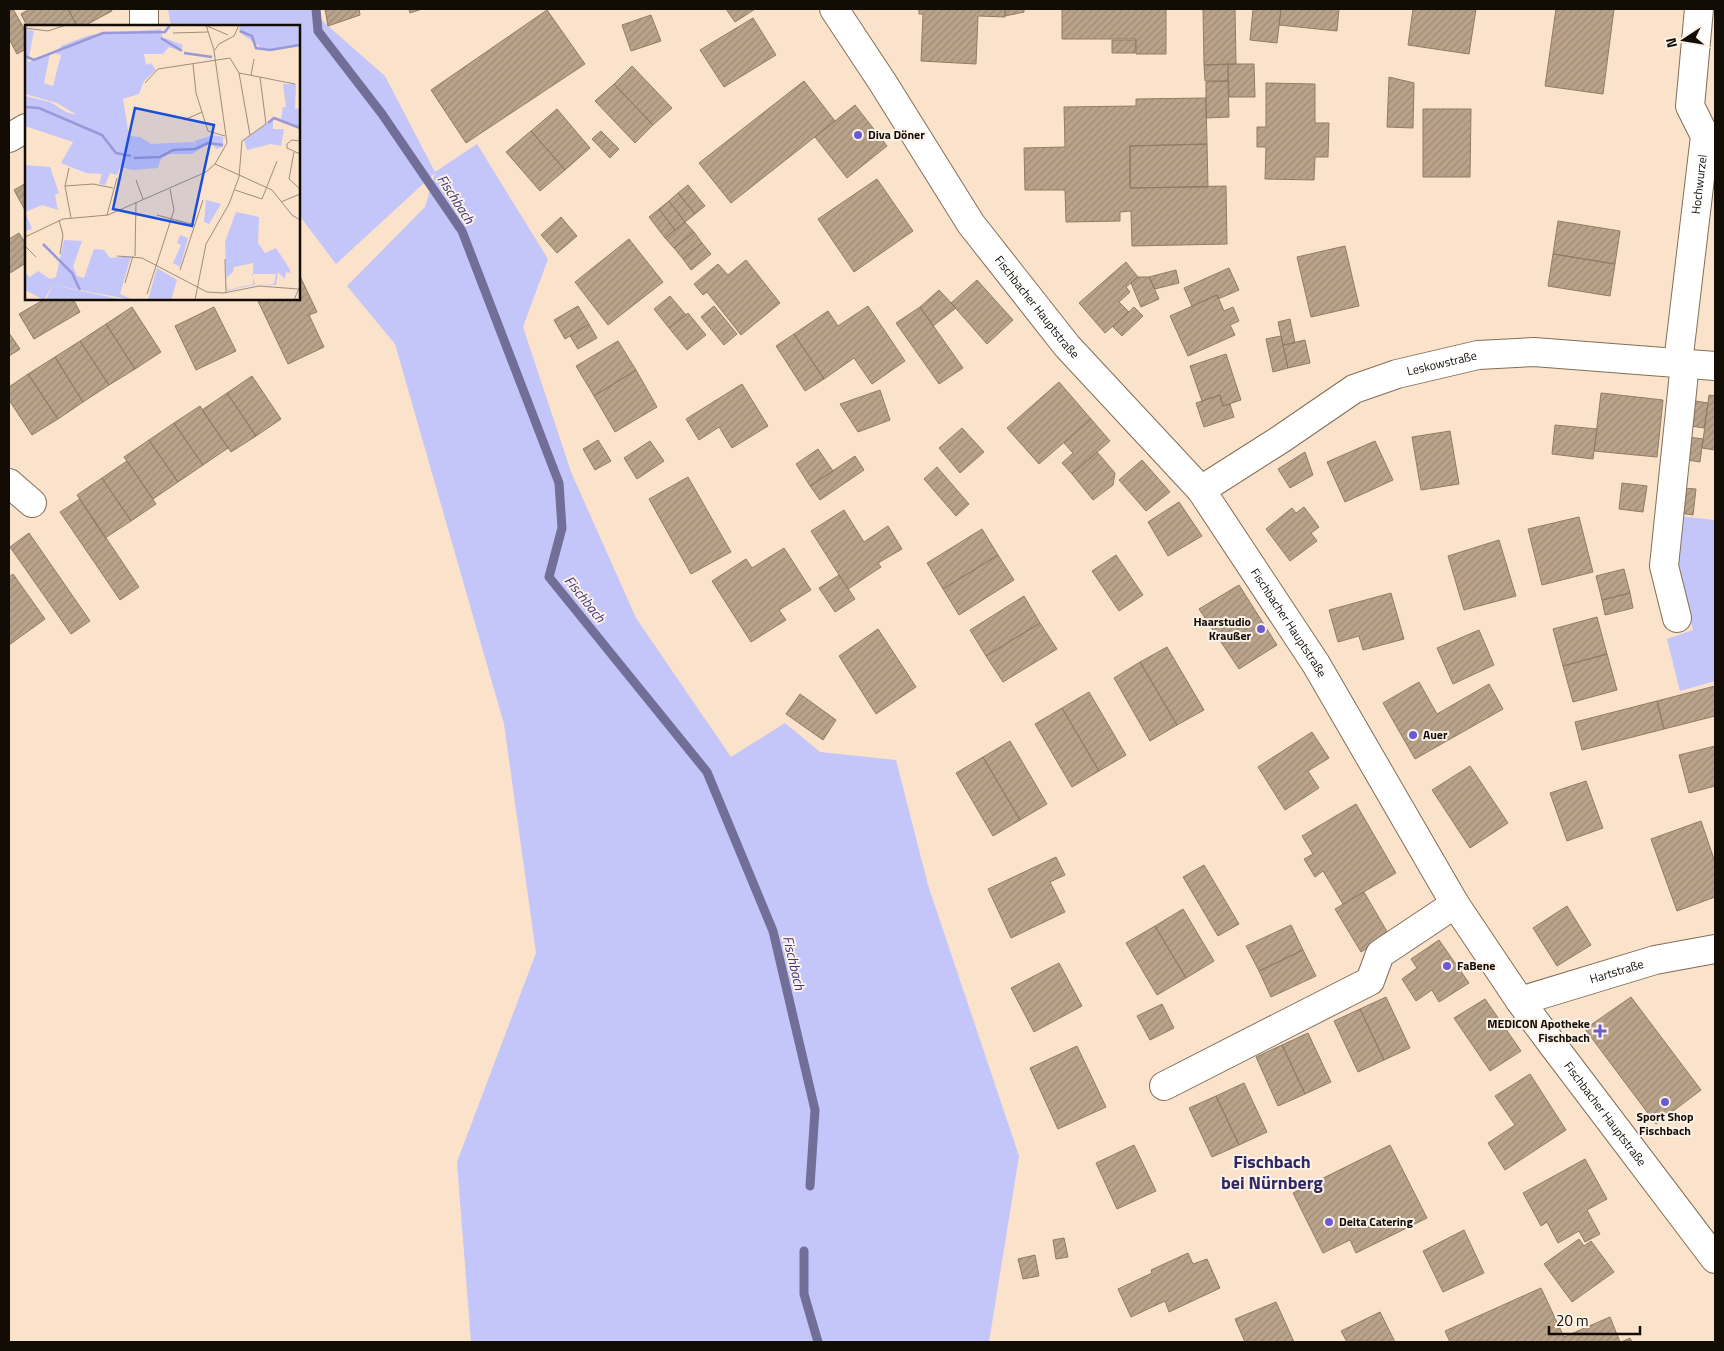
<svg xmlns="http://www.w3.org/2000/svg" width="1724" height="1351" viewBox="0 0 1724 1351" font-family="'Titillium Web',sans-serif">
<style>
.green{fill:#c4c5f9}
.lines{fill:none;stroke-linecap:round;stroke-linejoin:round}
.stream{stroke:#716e98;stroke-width:9}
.building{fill:url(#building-hatch);stroke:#907c65}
.minor-casing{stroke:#826e57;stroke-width:30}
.secondary-casing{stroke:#826e57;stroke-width:30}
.minor{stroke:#fff;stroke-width:28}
.secondary{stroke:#fff;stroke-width:28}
.poi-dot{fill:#6a5bd5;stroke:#fcf2e8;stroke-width:2}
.labels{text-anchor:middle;stroke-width:4;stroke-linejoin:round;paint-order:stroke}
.poi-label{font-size:12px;font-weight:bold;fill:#130c04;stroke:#fcf2e8;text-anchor:start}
.street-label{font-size:12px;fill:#130c04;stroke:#fcf2e8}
.water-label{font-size:14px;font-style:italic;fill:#3e3581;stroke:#fcf2e8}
.district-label{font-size:18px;font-weight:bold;fill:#2f2863;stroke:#fcf2e8}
.inset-river{fill:none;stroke:#9998d8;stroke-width:2.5}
.inset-road{fill:none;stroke:#9e8d7b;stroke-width:1}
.view{fill:#1d4ed8;fill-opacity:0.15;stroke:#1d4ed8;stroke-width:2.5}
.inset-edge{fill:none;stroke:#130c04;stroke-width:2.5}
</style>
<defs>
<pattern id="building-hatch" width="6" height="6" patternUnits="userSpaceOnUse" patternTransform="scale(1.25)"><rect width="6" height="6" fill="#b9a38b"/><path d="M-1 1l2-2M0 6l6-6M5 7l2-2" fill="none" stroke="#9e8b76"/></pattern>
</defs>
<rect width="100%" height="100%" fill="#fae3ca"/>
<!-- green -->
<path class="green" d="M168,9H311L328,26L385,76L435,172L477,144L548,259L523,327L571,472L636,618L731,757L785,723L820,752L896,760L928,885L1019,1156L989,1342H471L457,1162L536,953L504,724L395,344L347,286L425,207L435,173L336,264L299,215V26H171Z
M1679,516L1715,520V681L1680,691L1667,639L1693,630L1676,561Z"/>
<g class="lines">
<!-- stream -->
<path class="stream" d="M316,9L318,31L382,114L462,231L559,483L562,528L549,577L707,772L773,931L815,1110L810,1186
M804,1251V1294L818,1342"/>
</g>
<!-- building -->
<path class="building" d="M9,9H13L26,32V49L17,54L9,39Z
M30,9H68L77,26H27L21,14Z
M68,9H111L112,11L84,26H77Z
M325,9H359L360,15L328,26Z
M409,9H422L410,13Z
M726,9H755L735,22Z
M919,9H1005V17L978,16L976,64L921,61L923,14H919Z
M1005,9H1024V12L1005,16Z
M1062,9H1166V54H1136V39H1062Z
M1203,9H1235L1236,64L1204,65Z
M1253,9H1281L1277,43L1250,40Z
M1281,9H1339L1337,31L1279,25Z
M1413,9H1476L1469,54L1408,45Z
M1556,9H1614L1603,94L1545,86Z
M547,10L585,64L466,143L431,90Z
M651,15L661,41L631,51L622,25Z
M753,18L776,55L724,87L700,50Z
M1112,40H1136L1135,53H1112Z
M1228,64V81H1205L1204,65Z
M1228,64H1254L1255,97H1229Z
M632,66L672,108L653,125L614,84Z
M1389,77L1414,83L1413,128L1387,127Z
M804,81L835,121L731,203L699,163Z
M1228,81L1229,117L1206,118V82Z
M1266,83L1315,84V123H1329L1328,157H1315L1314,180L1265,179L1266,147H1257V127H1266Z
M614,84L653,125L635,143L595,101Z
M1206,98L1207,144L1130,146V188L1226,186L1227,244L1132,246L1131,211L1120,212V221L1066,222L1065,190H1025L1024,148L1065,147L1064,107L1136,106V99Z
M855,105L887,146L847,178L815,137Z
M557,109L590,148L565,170L531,131Z
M1423,109H1471L1470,177H1423Z
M531,131L565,170L540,191L506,152Z
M601,131L619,149L610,158L592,139Z
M1207,144L1208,187L1130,188V146Z
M877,179L913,231L854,272L818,219Z
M26,183V212L14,190Z
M688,185L705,206L695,214L678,193Z
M678,193L695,214L685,222L669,201Z
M669,201L685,222L675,230L659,209Z
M659,209L675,230L665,238L649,217Z
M561,217L577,236L557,253L541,235Z
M1558,221L1620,231L1615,264L1553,254Z
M685,222L694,232L674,248L665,238Z
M694,232L702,243L683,259L674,248Z
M19,233L26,244V263L10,273L9,239Z
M629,239L663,282L608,325L575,282Z
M702,243L711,254L691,270L683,259Z
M1345,246L1359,306L1311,317L1297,257Z
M1553,254L1615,264L1610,296L1548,286Z
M746,260L780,303L741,335L707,292L703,295L694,284L718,264L728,275Z
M1126,262L1138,277L1126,287L1130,292L1119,302L1129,312L1105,333L1079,303Z
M1229,268L1239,290L1218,299L1217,295L1192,306L1184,288Z
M1176,270L1179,283L1155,289L1149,277Z
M299,274L317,312L309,315L324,347L288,364L257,299H299Z
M1138,277H1149L1159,299L1141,307L1131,283Z
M977,280L1013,320L987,344L951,303Z
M939,290L956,308L933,326L920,307Z
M1217,295L1224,311L1233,307L1239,321L1230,325L1235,335L1188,356L1170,316Z
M670,296L686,315L669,328L654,309Z
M45,299H73L80,312L34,339L19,314Z
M578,306L589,324L565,339L554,320Z
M714,306L737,334L724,345L701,317Z
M868,306L905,361L872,384L854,358L824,379L794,334L828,311L838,326Z
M132,307L161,352L135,369L106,324Z
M214,307L236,351L196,370L175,326Z
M920,307L963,368L939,384L896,323Z
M1134,307L1143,316L1122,336L1113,327Z
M688,313L706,335L687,350L669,328Z
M1290,319L1295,343L1283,345L1278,322Z
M106,324L135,369L109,385L80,341Z
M589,324L597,338L578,349L570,336Z
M9,333L20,349L9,356Z
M794,334L824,379L805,391L776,346Z
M1281,336L1288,368L1273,372L1266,339Z
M1305,340L1310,363L1288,368L1283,345Z
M80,341L109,385L83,402L55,357Z
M618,341L636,370L594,396L576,366Z
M1226,354L1241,400L1223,406L1220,395L1202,401L1190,366Z
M55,357L83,402L58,419L28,374Z
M636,370L657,407L615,432L594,396Z
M28,374L58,419L32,435L9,400V387Z
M252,376L281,419L256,436L227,393Z
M1059,382L1091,419L1039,464L1007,428Z
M742,384L768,426L732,448L719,427L699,440L686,419Z
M880,390L890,420L858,432L840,404Z
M227,393L256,436L231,452L202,410Z
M1601,393L1663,400L1657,457L1594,451Z
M1220,395L1223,406L1230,404L1234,417L1204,427L1196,403Z
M1709,395L1715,396V450L1702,448Z
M1695,401L1708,403L1704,428L1691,426Z
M200,406L228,448L203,465L174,423Z
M1091,419L1110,441L1072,474L1062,463L1073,453L1064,443Z
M174,423L203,465L178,482L149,440Z
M1555,425L1597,429L1593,459L1552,454Z
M962,428L984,452L960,473L939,448Z
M1450,431L1459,484L1421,490L1412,437Z
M1689,437L1703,439L1700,462L1687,460Z
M149,440L178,482L153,499L124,457Z
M598,440L611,461L595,470L583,449Z
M650,441L664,461L637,479L624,458Z
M1375,441L1393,480L1345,502L1327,462Z
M818,449L833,471L810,486L796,464Z
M1097,452L1115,473L1113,485L1093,500L1072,474Z
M1305,452L1313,475L1290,488L1278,469Z
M855,456L864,470L820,500L810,486Z
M1142,460L1170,492L1146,511L1119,480Z
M127,461L156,504L131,521L102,478Z
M937,467L969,504L956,516L924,479Z
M688,477L731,552L691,574L649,499Z
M102,478L131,521L105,538L77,495Z
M1622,483L1647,486L1643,512L1619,509Z
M1683,488L1696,489L1693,515L1680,513Z
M80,499L139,587L120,600L60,512Z
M1179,502L1202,536L1168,556L1148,522Z
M1304,507L1319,527L1311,533L1317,541L1290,561L1266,529L1292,508L1296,513Z
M844,510L864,542L888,526L902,549L878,563L881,567L848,589L811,531Z
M1579,517L1593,572L1542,585L1528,529Z
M982,529L998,555L943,589L927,563Z
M29,533L90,621L71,634L10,547Z
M1499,540L1516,596L1464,610L1448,556Z
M784,548L811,590L779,610L786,620L751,642L712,581L746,559L752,568Z
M998,555L1014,580L959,615L943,589Z
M1116,555L1143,595L1119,611L1092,571Z
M1624,569L1630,593L1602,600L1596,576Z
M13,574L45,619L9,645V577Z
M839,575L855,599L835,612L819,588Z
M1239,585L1277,645L1239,669L1199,609Z
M1391,593L1404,639L1363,650L1359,636L1338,642L1329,610Z
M1630,593L1633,608L1605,615L1602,600Z
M1024,596L1040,623L986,656L970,630Z
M1597,617L1607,654L1563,666L1553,629Z
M1040,623L1057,649L1003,682L986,656Z
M878,629L916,687L876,714L839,656Z
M1479,630L1494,665L1453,684L1437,648Z
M1167,647L1204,710L1177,725L1140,662Z
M1607,654L1617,690L1573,702L1563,666Z
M1140,662L1177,725L1150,741L1114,678Z
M1419,682L1437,714L1489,684L1503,709L1415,759L1383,703Z
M1715,686V716L1664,729L1657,701Z
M1089,692L1126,755L1099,771L1062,708Z
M800,694L836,720L823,740L786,714Z
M1657,701L1664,729L1582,750L1575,722Z
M1062,708L1099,771L1072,787L1035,724Z
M1312,732L1329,758L1308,771L1319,788L1285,810L1258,767Z
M1010,741L1047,804L1020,820L983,757Z
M1715,746V786L1689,793L1679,755Z
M983,757L1020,820L993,836L956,773Z
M1470,766L1508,823L1470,848L1432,790Z
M1586,781L1603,828L1567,841L1550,793Z
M1356,804L1396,873L1343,904L1323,871L1315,877L1304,859L1313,854L1302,836Z
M1701,821L1715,862V897L1677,911L1651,839Z
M1056,857L1065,875L1050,882L1065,912L1011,938L988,889Z
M1204,865L1239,924L1218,936L1183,877Z
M1364,892L1389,935L1361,952L1335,909Z
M1567,906L1591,945L1557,966L1533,928Z
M1183,909L1214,961L1186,978L1155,926Z
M1291,925L1303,950L1259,971L1246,946Z
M1155,926L1186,978L1157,995L1126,943Z
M1439,940L1469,983L1439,1002L1432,990L1416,1001L1402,979L1417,968L1411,959Z
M1303,950L1316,976L1271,997L1259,971Z
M1059,963L1082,1006L1034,1032L1011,988Z
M1386,997L1410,1048L1384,1060L1360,1009Z
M1631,997L1701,1090L1656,1124L1585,1029Z
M1485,999L1521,1051L1490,1071L1454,1018Z
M1162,1004L1174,1028L1150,1040L1137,1016Z
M1360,1009L1384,1060L1358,1072L1334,1021Z
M1308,1033L1331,1082L1305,1094L1282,1045Z
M1282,1045L1305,1094L1278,1106L1256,1057Z
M1077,1046L1106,1107L1058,1129L1030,1068Z
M1530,1074L1566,1130L1505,1170L1488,1143L1515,1125L1495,1096Z
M1244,1083L1267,1132L1239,1145L1216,1096Z
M1216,1096L1239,1145L1212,1157L1189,1108Z
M1134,1145L1156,1191L1117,1209L1096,1163Z
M1390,1145L1427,1218L1356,1253L1350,1240L1323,1253L1293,1193Z
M1585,1159L1607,1199L1587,1210L1600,1234L1585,1242L1579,1231L1558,1243L1547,1222L1541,1226L1523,1193Z
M1464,1230L1484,1273L1443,1292L1423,1251Z
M1064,1238L1068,1257L1056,1259L1053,1240Z
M1579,1239L1584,1246L1591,1241L1614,1272L1572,1302L1544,1264Z
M1188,1253L1193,1264L1207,1259L1220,1288L1169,1312L1165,1301L1131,1317L1118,1289L1152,1273L1151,1270Z
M1035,1255L1039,1276L1023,1279L1018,1259Z
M1541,1288L1564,1337L1610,1317L1620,1342H1450L1445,1331Z
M1276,1302L1294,1342H1245L1235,1319Z
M1380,1312L1395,1342H1347L1341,1331Z
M1630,1338L1632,1342H1621Z"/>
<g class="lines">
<defs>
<g id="minor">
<path d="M144,9V26"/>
<path d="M9,138L26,128"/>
<path id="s1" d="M1678,363L1705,136L1690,106L1699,9"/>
<path d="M9,483L32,503"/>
<path id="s2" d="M1201,490L1281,439L1354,389L1397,374L1478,355L1534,352L1715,366"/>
<path d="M1677,618L1664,566L1685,363"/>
<path id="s3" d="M1520,1001L1655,960L1715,949"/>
<path d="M1164,1086L1370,981L1380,954L1455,904"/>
</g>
<g id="secondary">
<path id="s4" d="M834,9L883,83L971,224L1067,346L1201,490L1316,664L1455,904L1520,1001L1552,1044L1715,1259"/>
</g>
</defs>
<!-- minor casing -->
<use href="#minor" class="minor-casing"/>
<!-- secondary casing -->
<use href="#secondary" class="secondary-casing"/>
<!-- minor -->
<use href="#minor" class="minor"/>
<!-- secondary -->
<use href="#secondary" class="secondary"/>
</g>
<!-- markers -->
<g class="poi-dot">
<circle cx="858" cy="135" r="5"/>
<circle cx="1261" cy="629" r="5"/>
<circle cx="1413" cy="735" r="5"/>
<circle cx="1447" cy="966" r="5"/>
<path d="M1597.5 1023.5h5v5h5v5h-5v5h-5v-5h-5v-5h5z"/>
<circle cx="1665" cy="1102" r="5"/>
<circle cx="1329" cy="1222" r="5"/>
</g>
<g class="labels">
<!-- poi labels -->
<g class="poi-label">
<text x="868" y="139">Diva Döner</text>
<text x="1251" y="626" text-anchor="end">Haarstudio<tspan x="1251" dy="14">Kraußer</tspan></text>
<text x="1423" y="739">Auer</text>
<text x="1457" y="970">FaBene</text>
<text x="1590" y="1028" text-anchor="end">MEDICON Apotheke<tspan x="1590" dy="14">Fischbach</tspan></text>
<text x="1665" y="1121" text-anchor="middle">Sport Shop<tspan x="1665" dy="14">Fischbach</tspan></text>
<text x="1339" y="1226">Delta Catering</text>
</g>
<!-- street labels -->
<g class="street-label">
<text dy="4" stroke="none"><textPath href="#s1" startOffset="180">Hochwurzel</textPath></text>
<text dy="4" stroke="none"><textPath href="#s4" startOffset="361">Fischbacher Hauptstraße</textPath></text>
<text dy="4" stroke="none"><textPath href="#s2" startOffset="275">Leskowstraße</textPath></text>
<text dy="4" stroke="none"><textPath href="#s4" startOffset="766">Fischbacher Hauptstraße</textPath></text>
<text dy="4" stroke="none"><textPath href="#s3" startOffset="101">Hartstraße</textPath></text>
<text dy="4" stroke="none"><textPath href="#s4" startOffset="1351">Fischbacher Hauptstraße</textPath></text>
</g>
<!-- water labels -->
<g class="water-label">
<text transform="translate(456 199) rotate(57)" y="5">Fischbach</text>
<text transform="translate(585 599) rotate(51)" y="5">Fischbach</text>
<text transform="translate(794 963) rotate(77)" y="5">Fischbach</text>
</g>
<!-- district labels -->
<g class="district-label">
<text x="1272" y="1168">Fischbach<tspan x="1272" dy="21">bei Nürnberg</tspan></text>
</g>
</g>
<!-- overview -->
<g transform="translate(25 25)">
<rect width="275" height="275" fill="#fae3ca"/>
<path d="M1,4L9,6L3,37L25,29L19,58L28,61L36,30L29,28L38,20L65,10L136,4L137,12L158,20L156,26L144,22L138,29H119L121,40L126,38L131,45L119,56L114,69L98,74L104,111L115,112L126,119L168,117L172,123L169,116L189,110L198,112V122L192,124L185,118L167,129H145L136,133L133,143L108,145L95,142L92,150L85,148L80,160L74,159L77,149L61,148L36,138L48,117L0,101V71L25,77L41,87L52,90L32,78L0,69ZM258,59H271L270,84L275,83V102L256,95L258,82H261ZM248,94V104H259L256,121L246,119L222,125L219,115ZM0,140L25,142L34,168L30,170L33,185L17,180L0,187L7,204L0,206ZM181,175L196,179L184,199L179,197ZM211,187L234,192L233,218L240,228L251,223L264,243L266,248L261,247L260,254L253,247L251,260L232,259L202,266L200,217ZM228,238V259L203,265L201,253L208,247L209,242ZM227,249H251L249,259H230ZM155,210L163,213L155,242L148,238L156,220L152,218ZM39,215L57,216L48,242L52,251L59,253L69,224L79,225L85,233L106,231L95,269L108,275L28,260L19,275L0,265V248L5,252L13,246L25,254L31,252ZM132,243L152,255L146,275H123Z" fill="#c4c5f9" fill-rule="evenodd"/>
<path d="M215,0H275V20L240,25L214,7ZM28,260L94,274L95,275H21Z" fill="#c4c5f9"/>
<path class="inset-river" d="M215,6L227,11L231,23L245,25L275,20M136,13L157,26M159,28L187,32M0,31L9,35L78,8L140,7L145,0M0,82L14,83L77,110L91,128L106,131M243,98L249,93L275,103M109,133L135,132L148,125L170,124L183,118L198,120M18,219L47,248L55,265"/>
<path class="inset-road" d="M181,0L189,25M182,1L203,10M0,3L23,6L41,0M148,8L183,7M168,39L171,68L183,106L200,111M214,48L270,59M226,50L229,34M120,58L133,44L205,33L214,48L225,110M159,95L177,87M275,116L267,115L262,119V123L275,129M269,127L264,154L275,164M190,139L202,118L189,26L194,19L209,11L214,0M44,143L40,161L46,193M111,155L118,174M40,161L68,159L88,163M210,165L237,174L252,136M256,177L275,169M82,190L92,153M132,190L147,194M147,194L170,200M34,195L38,210L35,229M0,212L38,194L83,190L181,147L190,139L247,165L267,190L275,195M0,221L11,232M92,231L117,233L182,267L199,268L234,261L273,264M110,231L111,177M200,234L201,268M155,245L178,175M100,258L108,231M122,269L149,185L145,164M170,275L181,219L204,179L214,152L217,116L241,99L235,52M269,275L275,261"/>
<path class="view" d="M110,83L189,100L167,201L88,184Z"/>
<rect width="275" height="275" class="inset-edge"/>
</g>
<!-- border -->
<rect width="1724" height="1351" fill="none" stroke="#130c04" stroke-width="20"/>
<!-- north arrow -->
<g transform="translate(1684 40) rotate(258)" stroke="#fcf2e8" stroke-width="4" paint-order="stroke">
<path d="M0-4L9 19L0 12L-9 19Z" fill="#130c04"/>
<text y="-8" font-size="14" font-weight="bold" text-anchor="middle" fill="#130c04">N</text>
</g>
<!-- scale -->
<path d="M1549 1326v8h91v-8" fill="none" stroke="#130c04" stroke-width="2.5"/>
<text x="1556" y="1326" font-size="15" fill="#130c04" stroke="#fcf2e8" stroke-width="4" paint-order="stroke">20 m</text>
</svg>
